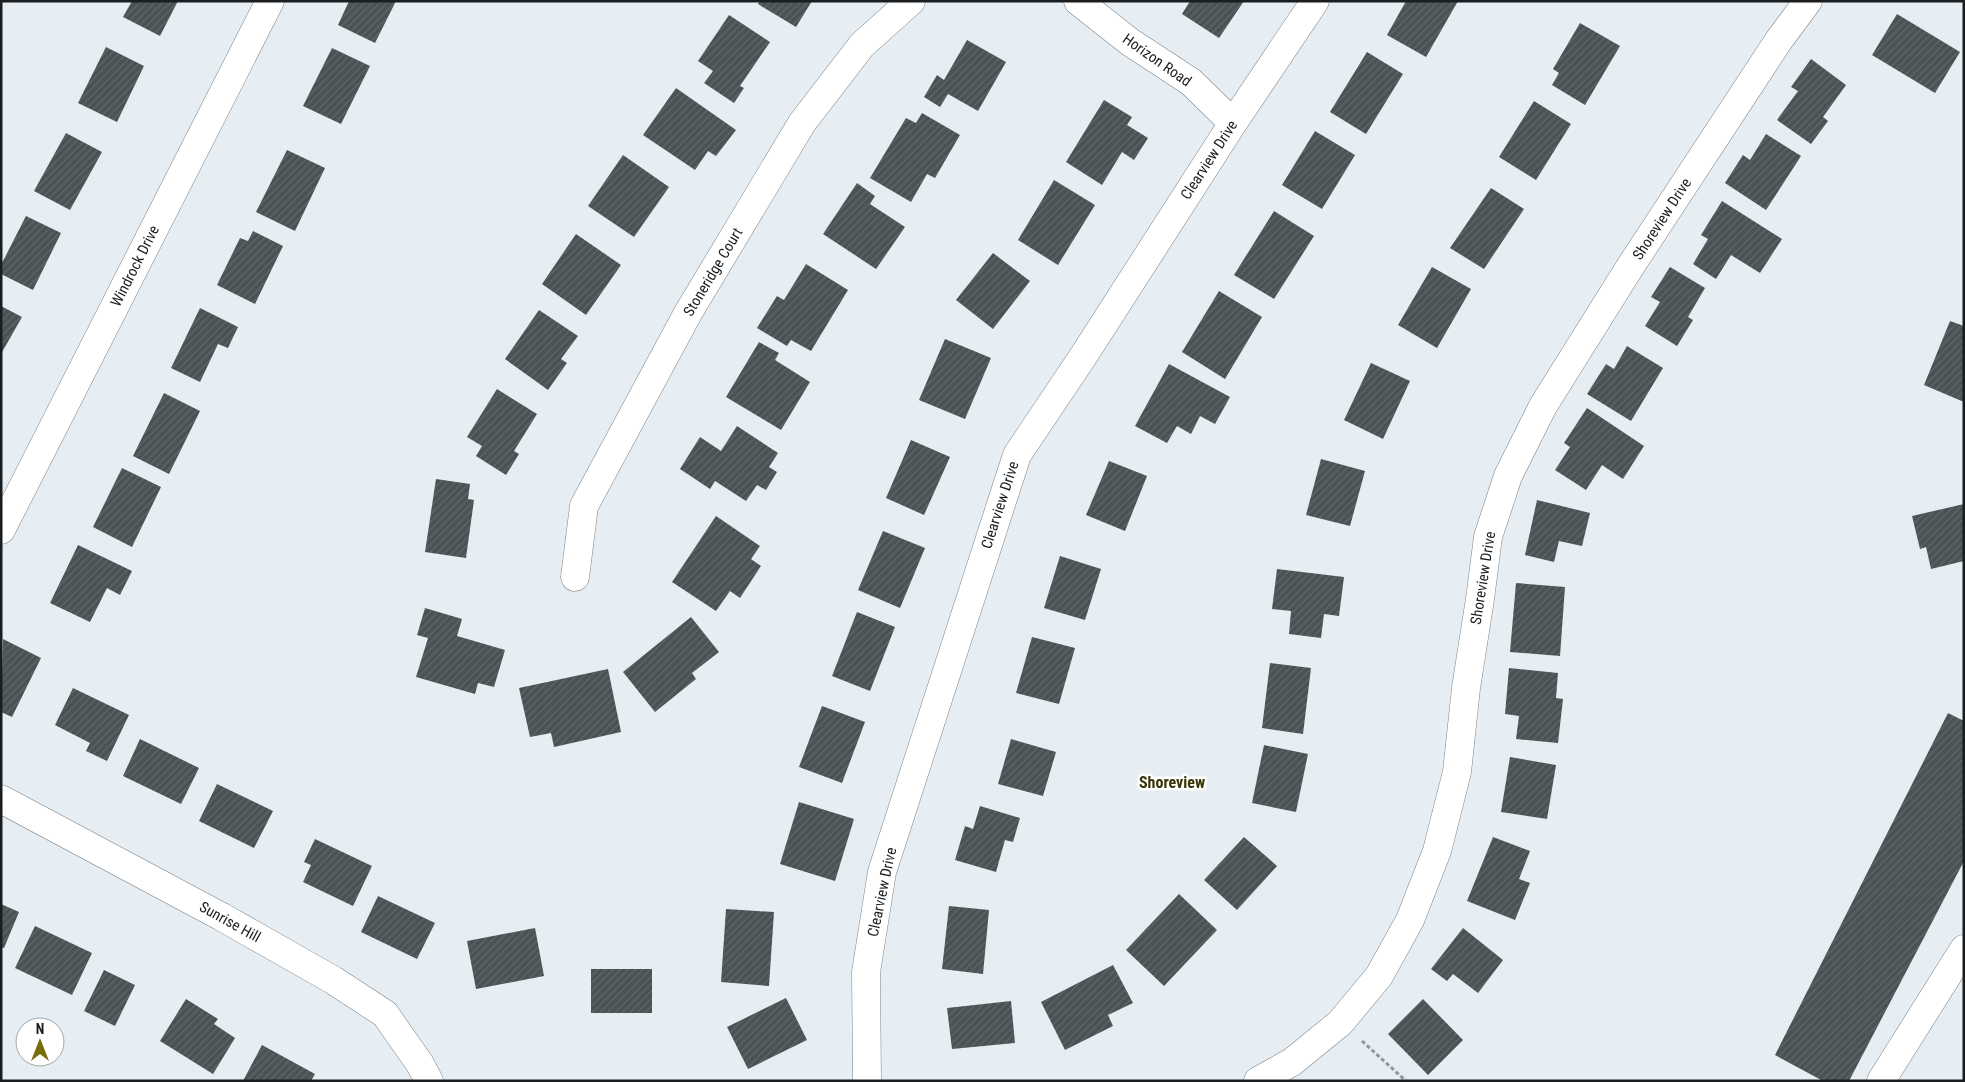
<svg xmlns="http://www.w3.org/2000/svg" width="1965" height="1082" viewBox="0 0 1965 1082" font-family="'Roboto Condensed',sans-serif">
<style>
.building{fill:url(#building-hatch)}
.lines{fill:none;stroke-linecap:round;stroke-linejoin:round}
.minor-casing{stroke:#7c8388;stroke-width:29}
.path{stroke:#909699;stroke-width:3;stroke-dasharray:4 2.5;stroke-linecap:butt}
.minor{stroke:#fff;stroke-width:28}
.labels{text-anchor:middle;stroke-width:5;stroke-linejoin:round;paint-order:stroke}
.street-label{font-size:15px;fill:#1b1e20;stroke:#fff}
.neighbourhood-label{font-size:16px;font-weight:bold;fill:#383408;stroke:#fff}
</style>
<defs>
<pattern id="building-hatch" width="6" height="6" patternUnits="userSpaceOnUse" patternTransform="scale(1.25)"><rect width="6" height="6" fill="#4a5254"/><path d="M-1 1l2-2M0 6l6-6M5 7l2-2" fill="none" stroke="#616769"/></pattern>
</defs>
<rect width="100%" height="100%" fill="#e6eef3"/>
<!-- building -->
<path class="building" d="M132,1H178L160,36L123,17Z
M349,1H396L375,43L338,25Z
M760,1H812L796,27L758,4Z
M1190,1H1244L1219,38L1182,14Z
M1406,1H1458L1426,57L1387,35Z
M1897,14L1960,52L1935,93L1872,55Z
M729,15L770,42L740,86L744,88L734,103L704,83L713,71L698,61Z
M1580,23L1620,46L1585,105L1552,85L1559,73L1553,69Z
M967,40L1006,62L978,111L948,94L940,107L924,97L937,75L944,80Z
M106,47L144,66L117,122L78,103Z
M332,48L370,66L341,124L303,106Z
M1367,52L1403,74L1366,134L1330,112Z
M1811,59L1846,85L1823,117L1828,121L1811,144L1777,120L1798,91L1791,87Z
M676,88L736,130L716,156L708,151L695,170L643,135Z
M1104,100L1132,117L1127,125L1148,138L1134,160L1122,152L1102,185L1066,162Z
M1534,101L1571,124L1536,180L1499,157Z
M922,113L960,135L935,178L927,174L911,202L870,178L906,118L916,123Z
M1315,131L1355,155L1322,209L1282,185Z
M66,133L102,152L70,210L34,191Z
M1766,134L1801,156L1766,210L1725,183L1743,155L1750,160Z
M287,150L325,168L295,231L256,212Z
M623,155L669,187L634,237L588,206Z
M1054,180L1095,205L1058,265L1018,240Z
M857,183L875,196L870,204L905,227L876,269L823,234Z
M1491,188L1524,209L1484,269L1450,248Z
M1722,201L1782,239L1760,273L1731,255L1716,279L1693,264L1708,239L1701,235Z
M1274,211L1314,236L1274,299L1234,275Z
M26,216L61,233L33,290L1,274V265Z
M253,231L283,246L255,304L217,285L240,238L248,241Z
M576,234L621,265L586,315L542,284Z
M993,253L1030,281L993,329L956,300Z
M806,264L848,290L811,351L791,340L787,346L757,328L777,296L784,300Z
M1432,267L1471,289L1437,348L1398,325Z
M1670,267L1705,288L1688,317L1693,320L1677,346L1645,326L1660,302L1651,297Z
M1219,291L1262,317L1225,379L1182,352Z
M1,306L22,317L1,354Z
M200,308L238,327L228,348L218,344L200,382L171,368Z
M539,310L578,336L561,359L567,363L548,390L505,359Z
M1950,321L1964,326V402L1924,385Z
M945,339L991,358L965,419L919,400Z
M759,342L779,353L775,360L810,382L781,430L726,397Z
M1627,346L1663,368L1631,421L1587,394L1606,364L1614,369Z
M1371,363L1410,381L1383,439L1344,420Z
M1169,364L1230,397L1215,424L1200,416L1191,434L1177,426L1167,443L1135,426Z
M497,389L537,414L514,451L519,454L506,475L476,456L482,446L467,437Z
M164,393L200,411L169,474L133,456Z
M1587,408L1644,446L1623,479L1602,465L1586,490L1555,470L1570,447L1564,443Z
M737,426L778,453L769,467L777,472L766,490L757,485L746,501L715,481L710,489L680,469L700,437L721,451Z
M911,440L950,457L924,515L886,498Z
M1321,459L1365,471L1350,526L1306,515Z
M1109,461L1147,476L1125,531L1086,515Z
M122,468L161,487L132,547L93,527Z
M436,479L470,484L468,499L474,500L466,558L425,552Z
M1537,500L1590,513L1582,546L1559,541L1554,562L1525,555Z
M1964,504V561L1931,569L1926,547L1920,549L1912,516Z
M716,516L760,546L751,559L761,566L740,598L730,591L716,611L672,582Z
M883,531L925,548L900,608L858,590Z
M78,545L132,571L120,595L107,588L90,622L50,603Z
M1060,556L1101,569L1085,620L1044,608Z
M1277,569L1344,577L1339,616L1324,614L1321,638L1289,634L1291,611L1272,609Z
M1516,583L1565,587L1560,656L1510,652Z
M425,608L462,619L457,636L505,650L494,687L478,683L475,694L416,677L428,638L417,635Z
M857,612L895,627L870,691L832,676Z
M691,617L719,652L692,673L696,679L655,712L623,672Z
M1032,637L1075,648L1059,704L1016,693Z
M3,639L41,658L12,717L1,712Z
M1270,663L1311,668L1303,734L1262,728Z
M1509,668L1558,673L1556,698L1563,699L1558,743L1516,739L1519,716L1505,714Z
M608,669L621,732L554,747L551,733L530,737L519,688Z
M73,688L129,715L107,761L86,751L90,743L55,725Z
M822,706L865,722L842,783L799,767Z
M1948,713L1964,721V861L1849,1081H1823L1775,1055Z
M140,739L199,768L181,804L123,776Z
M1011,739L1056,752L1043,796L998,784Z
M1264,745L1308,754L1296,812L1252,803Z
M1510,757L1556,765L1547,819L1501,812Z
M217,784L273,811L254,848L199,821Z
M799,802L854,819L835,881L780,864Z
M980,806L1020,818L1013,842L1005,840L996,872L955,860L965,826L973,829Z
M1244,837L1277,866L1237,910L1204,880Z
M1493,837L1530,851L1519,879L1530,883L1515,920L1467,901Z
M315,839L372,866L353,906L303,882L311,865L304,862Z
M1179,894L1217,930L1164,986L1126,950Z
M378,896L435,923L417,959L361,932Z
M1,904L19,912L4,948L1,947Z
M949,906L989,910L983,974L942,969Z
M726,909L774,912L769,986L721,982Z
M35,926L92,953L72,995L15,968Z
M535,928L544,976L476,989L467,941Z
M1463,928L1503,960L1478,993L1453,974L1447,981L1431,969Z
M1113,965L1133,1003L1108,1015L1113,1026L1065,1050L1041,1002Z
M591,969H652V1013H591Z
M104,970L135,985L115,1026L84,1011Z
M786,998L807,1040L748,1069L727,1027Z
M186,999L218,1019L214,1024L235,1038L213,1074L160,1041Z
M1423,999L1463,1040L1428,1075L1388,1034Z
M1011,1001L1015,1043L952,1049L947,1008Z
M262,1045L315,1074L311,1081H243Z"/>
<g class="lines">
<defs>
<path id="minor" d="M1078,1L1130,42L1191,82L1233,123
M1,530L270,1
M575,577L584,506L688,313L802,123L862,45L911,1
M1,799L222,917L333,980L385,1014L420,1064L429,1081
M867,1081L866,972L882,872L1017,455L1084,355L1233,123L1315,1
M1258,1081L1292,1062L1340,1023L1379,976L1410,920L1437,851L1457,772L1466,688L1480,599L1488,537L1508,476L1543,406L1630,267L1779,40L1808,1
M1881,1081L1964,949"/>
</defs>
<!-- minor casing -->
<use href="#minor" class="minor-casing"/>
<!-- path -->
<path class="path" d="M1362,1041L1406,1081"/>
<!-- minor -->
<use href="#minor" class="minor"/>
</g>
<g class="labels">
<!-- street labels -->
<g class="street-label">
<text transform="translate(1157 60) rotate(35)" y="5">Horizon Road</text>
<text transform="translate(1209 160) rotate(-57)" y="5">Clearview Drive</text>
<text transform="translate(1662 219) rotate(-57)" y="5">Shoreview Drive</text>
<text transform="translate(135 266) rotate(-63)" y="5">Windrock Drive</text>
<text transform="translate(713 272) rotate(-59)" y="5">Stoneridge Court</text>
<text transform="translate(1000 505) rotate(-72)" y="5">Clearview Drive</text>
<text transform="translate(1483 578) rotate(-81)" y="5">Shoreview Drive</text>
<text transform="translate(882 892) rotate(-78)" y="5">Clearview Drive</text>
<text transform="translate(230 922) rotate(29)" y="5">Sunrise Hill</text>
</g>
<!-- neighbourhood labels -->
<g class="neighbourhood-label">
<text x="1172" y="788">Shoreview</text>
</g>
</g>
<!-- border -->
<rect width="1965" height="1082" fill="none" stroke="#1b1e20" stroke-width="5"/>
<!-- north arrow -->
<g transform="translate(40 1042)"><circle r="24" fill="#ffffff" stroke="#a4a5a6"/>
<path d="M0-4L9 19L0 12L-9 19Z" fill="#756d09"/>
<text y="-8" font-size="14" font-weight="bold" text-anchor="middle" fill="#1b1e20">N</text>
</g>
</svg>
